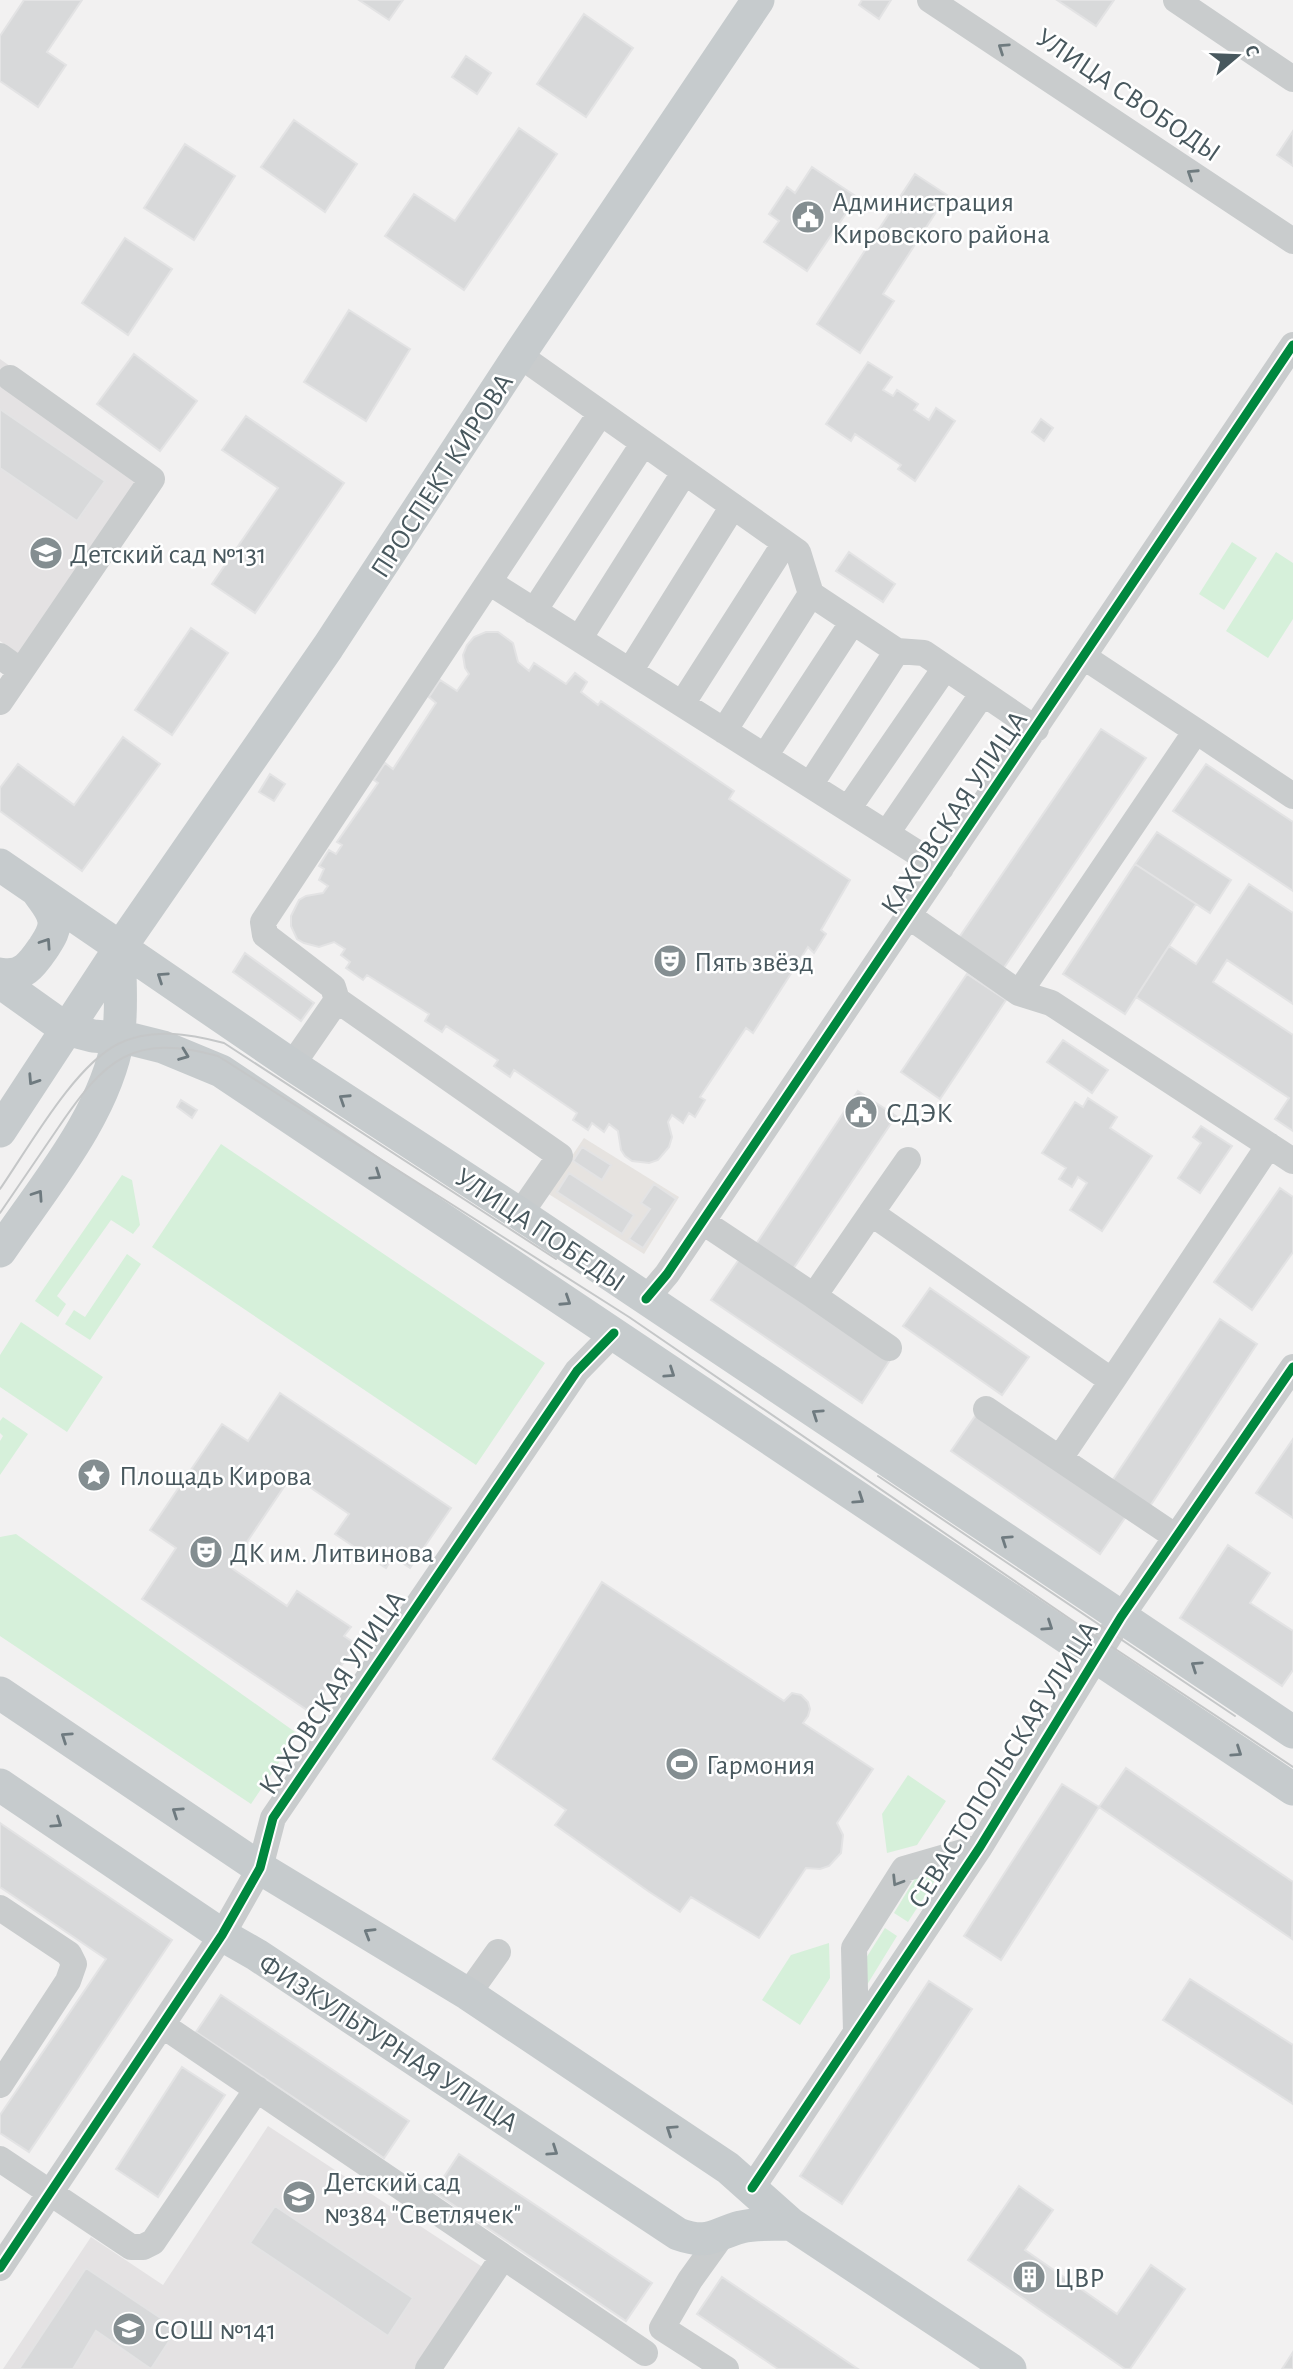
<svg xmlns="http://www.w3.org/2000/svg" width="1293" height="2369" viewBox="0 0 1293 2369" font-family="'Alegreya Sans',sans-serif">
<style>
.commercial{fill:#e6e3e0}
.education{fill:#e4e2e3}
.green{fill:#d6f0da}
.building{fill:#d8d9da;stroke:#e3e3e4;stroke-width:2}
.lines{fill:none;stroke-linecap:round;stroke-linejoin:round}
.minor{stroke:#c9cccd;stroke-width:26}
.major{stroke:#c6cbcd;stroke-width:33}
.tram{stroke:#c5c7c8;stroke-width:2}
.cycleway-casing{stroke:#fff;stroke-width:13}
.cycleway{stroke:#00873e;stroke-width:9}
.oneway{stroke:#6f7b7f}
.oneway2{stroke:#6e7a7f}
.labels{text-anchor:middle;stroke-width:5;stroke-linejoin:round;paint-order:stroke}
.street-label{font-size:28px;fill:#48585e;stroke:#fff}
.poi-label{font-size:28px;fill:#48585e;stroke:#fff;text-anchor:start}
</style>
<rect width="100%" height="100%" fill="#f2f1f1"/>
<!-- commercial -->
<path class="commercial" d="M584,1138L679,1197L644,1254L547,1193Z"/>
<!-- education -->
<path class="education" d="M0,359L152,466L20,655L0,641Z
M268,2126L484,2268L418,2369H3L91,2237L163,2285Z"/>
<!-- green -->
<path class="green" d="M1232,542L1257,558L1224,610L1199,594Z
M1276,552L1293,563V619L1268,658L1226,631Z
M221,1144L545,1363L476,1465L152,1247Z
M122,1175L132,1180L140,1225L133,1234L111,1220L57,1296L66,1304L58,1317L35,1301Z
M127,1254L141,1264L90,1340L65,1324L74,1310L85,1317Z
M21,1322L103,1377L67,1432L0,1387V1355Z
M3,1417L28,1434L0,1475V1441L3,1436L0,1433V1421Z
M16,1534L298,1734L251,1804L0,1636V1537Z
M908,1775L946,1801L917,1845L887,1853L882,1814Z
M941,1871L908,1922L894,1913L916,1877Z
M885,1928L897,1936L862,1993L861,1966Z
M829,1943L830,1978L800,2025L762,2000L791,1955Z"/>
<!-- building -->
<path class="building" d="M24,0H82L47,52L66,65L38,107L0,81V36Z
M359,0H403L389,20Z
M862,0H891L879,19L859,5Z
M1057,0H1114L1096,26Z
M584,14L633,48L586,117L537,84Z
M466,56L491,73L477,94L452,77Z
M294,120L357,164L325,212L261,167Z
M519,128L557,154L464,290L385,236L414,194L455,221Z
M1293,131V166L1277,155Z
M185,144L235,176L194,240L144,208Z
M812,167L857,197L807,271L764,242L779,221L769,214L787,187L795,193Z
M915,174L947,195L883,294L894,301L860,353L817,324Z
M125,238L172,269L128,335L82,303Z
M349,310L410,349L366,421L304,382Z
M134,354L197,401L160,451L97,404Z
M868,362L892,377L883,390L893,396L897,390L918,404L914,410L929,420L936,408L955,421L915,481L898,469L901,465L855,434L851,441L826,424Z
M0,409L105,481L77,521L0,468Z
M246,416L344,483L255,613L212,584L278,488L222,450Z
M1041,419L1053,428L1044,441L1032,432Z
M849,552L895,584L883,602L836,571Z
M191,628L228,653L172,735L135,710Z
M486,632H498L513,643L518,662L529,671L534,663L566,684L575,673L587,682L581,692L598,705L601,701L734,791L729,799L850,880L821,930L826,934L814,953L808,947L753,1033L746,1028L700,1097L705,1100L695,1117L689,1113L683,1123L672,1115L668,1122L672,1137L669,1147L658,1160L649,1163L632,1161L625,1156L621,1150L618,1131L609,1124L604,1132L592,1123L588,1130L573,1120L577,1113L514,1070L510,1077L494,1066L498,1060L446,1026L442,1032L425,1021L429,1014L367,975L363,980L346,968L350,962L341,955L345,949L334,942L319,947L304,943L297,939L291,926V916L299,900L306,896L323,893L328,886L319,880L324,869L319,866L329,850L336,854L342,845L337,842L378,783L374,780L385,763L393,769L436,703L429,697L440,680L457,691L469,674L465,668L463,655L467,645L474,637Z
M1101,729L1146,758L1001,972L956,942Z
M123,737L160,764L82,871L0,811V788L18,764L74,805Z
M1206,764L1293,822V891L1173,811Z
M270,774L285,784L274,801L259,792Z
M1157,832L1231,880L1210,913L1135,864Z
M1135,864L1196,904L1125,1014L1063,974Z
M1249,884L1293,913V1004L1227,960L1213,982L1293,1035V1131L1275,1119L1289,1098L1136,997L1169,946L1196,964Z
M245,953L314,1003L301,1021L233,972Z
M967,974L1006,1000L940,1099L901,1072Z
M1063,1040L1108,1070L1092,1093L1047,1062Z
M858,1091L896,1116L793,1269L756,1244Z
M1088,1098L1117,1117L1110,1128L1152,1156L1102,1231L1070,1210L1087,1183L1078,1177L1072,1187L1059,1179L1066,1168L1042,1153L1075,1102L1083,1107Z
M181,1100L197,1110L192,1118L177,1107Z
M1201,1126L1232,1146L1200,1193L1178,1178L1201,1143L1193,1137Z
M582,1147L611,1165L602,1180L573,1161Z
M569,1173L634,1215L622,1234L557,1192Z
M654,1184L676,1199L643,1248L629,1239L650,1209L641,1203Z
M1280,1188L1293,1197V1252L1252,1310L1214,1282Z
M740,1258L890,1360L862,1403L711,1300Z
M930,1288L1029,1357L1002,1395L903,1326Z
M1220,1319L1257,1344L1150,1506L1112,1481Z
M280,1393L451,1508L410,1568L393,1557L386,1568L335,1534L349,1514L292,1475L230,1567L287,1606L297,1591L351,1627L344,1636L356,1644L310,1712L142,1599L176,1548L150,1530L222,1424L248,1441Z
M978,1412L1127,1515L1100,1554L951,1451Z
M1293,1439V1518L1256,1493Z
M1228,1545L1270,1573L1250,1603L1293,1631V1670L1282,1686L1180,1618Z
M602,1582L784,1701L792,1693L801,1695L808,1702L810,1709L808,1716L803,1723L873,1769L837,1823L843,1835L841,1853L829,1866L820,1869L806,1868L759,1938L691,1897L680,1912L648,1891L555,1825L566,1810L493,1759Z
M1126,1768L1293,1882L1292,1939L1099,1807Z
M1062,1784L1099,1807L1001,1960L964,1936Z
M0,1823L172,1940L29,2152L0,2133V2115L106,1959L0,1887Z
M1190,1979L1293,2045V2104L1163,2020Z
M929,1981L972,2009L842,2204L800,2176Z
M221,1995L409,2121L384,2158L196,2032Z
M182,2067L225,2095L158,2197L116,2169Z
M459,2154L652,2283L626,2321L434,2192Z
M1019,2186L1053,2210L1025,2250L1117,2314L1151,2265L1185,2289L1130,2369H1125L968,2260Z
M275,2206L413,2298L388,2336L250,2243Z
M86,2268L177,2329L151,2369L96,2331L73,2369H19Z
M722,2277L858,2369H778L697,2314Z
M1293,2352V2369H1282Z"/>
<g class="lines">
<!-- minor -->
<path class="minor" d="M930,0L1293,241
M1176,0L1293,79
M519,355L798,552L811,594L897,651L924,653L1036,729
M489,582L941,868
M534,611L643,444
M579,639L684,473
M0,656L21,671
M1084,657L1196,731
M630,671L733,506
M0,702L152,479L10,378
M682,704L785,543
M724,731L811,594
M765,756L852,623
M810,785L897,651
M848,809L945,668
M887,833L983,693
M910,917L1019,993L1051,1003L1293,1161
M1019,993L1196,731L1293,796
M292,1065L337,1000
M908,1160L871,1213L1112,1381L1269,1145
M520,1214L560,1156L337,1000L333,987L265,935L263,922L600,414
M703,1222L814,1296L871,1213
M814,1296L889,1348
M646,1299L667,1274L1293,345
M986,1409L1176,1537
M1060,1458L1112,1381
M0,1908L69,1954L74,1964L68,1981L0,2085
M468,1994L498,1952
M162,2025L645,2353
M856,2032L854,1948L904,1869L980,1847
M0,2159L131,2247H143L153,2242L257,2089
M752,2188L980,1847L1121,1617L1293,1367
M723,2234L690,2280L662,2328L726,2369
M0,2268L222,1935L260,1868L273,1818L577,1371L614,1333
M428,2369L503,2257"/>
<!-- major -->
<path class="major" d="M0,865L292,1065L520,1214L1293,1732
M0,974C23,979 33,963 44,947C49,939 55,931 54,921C53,910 44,901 38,892
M0,982L66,1029L93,1036L131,1039L163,1047L221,1071L1293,1789
M0,1131L120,948L328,647L519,355L758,0
M0,1251C42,1189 106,1114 118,1038C123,1010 119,977 120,948
M0,1693L260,1868L468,1994L728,2168L791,2224L1010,2369
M0,1785L222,1935L257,1955L678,2234C709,2245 712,2235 741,2227C757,2223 774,2225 791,2224"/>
<!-- tram -->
<path class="tram" d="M0,1189C29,1147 74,1066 118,1044C151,1027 190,1034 224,1043L556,1259
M0,1213C19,1185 39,1156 58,1128C105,1059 132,1033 218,1056L629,1317L1076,1623L1293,1767
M878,1476L1235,1716"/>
<defs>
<path id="cycleway" d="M646,1299L667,1274L1293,345
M752,2188L980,1847L1121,1617L1293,1367
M0,2268L222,1935L260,1868L273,1818L577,1371L614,1333"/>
</defs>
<!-- cycleway casing -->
<use href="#cycleway" class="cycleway-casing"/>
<!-- cycleway -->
<use href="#cycleway" class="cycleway"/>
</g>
<!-- one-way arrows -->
<defs><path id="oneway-chevron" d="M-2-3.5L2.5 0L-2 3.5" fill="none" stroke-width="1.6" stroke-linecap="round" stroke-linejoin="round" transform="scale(1.75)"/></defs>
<g class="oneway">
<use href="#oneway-chevron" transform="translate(1003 48) rotate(-146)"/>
<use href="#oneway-chevron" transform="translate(1192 174) rotate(-147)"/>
<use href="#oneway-chevron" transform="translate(897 1881) rotate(122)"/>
</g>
<g class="oneway2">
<use href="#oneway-chevron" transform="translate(46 943) rotate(-56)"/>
<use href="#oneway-chevron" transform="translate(162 977) rotate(-146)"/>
<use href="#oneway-chevron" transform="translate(184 1055) rotate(21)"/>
<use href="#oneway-chevron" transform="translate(33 1080) rotate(123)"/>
<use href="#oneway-chevron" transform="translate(344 1099) rotate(-147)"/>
<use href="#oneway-chevron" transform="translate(376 1175) rotate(34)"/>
<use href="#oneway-chevron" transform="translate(38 1195) rotate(-56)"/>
<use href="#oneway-chevron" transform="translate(566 1301) rotate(33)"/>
<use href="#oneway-chevron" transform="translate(670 1373) rotate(34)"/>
<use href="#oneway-chevron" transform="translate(817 1414) rotate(-146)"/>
<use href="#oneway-chevron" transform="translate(859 1499) rotate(34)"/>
<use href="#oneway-chevron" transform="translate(1006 1540) rotate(-146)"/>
<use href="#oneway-chevron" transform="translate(1048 1626) rotate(34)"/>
<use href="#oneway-chevron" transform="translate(1196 1666) rotate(-146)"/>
<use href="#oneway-chevron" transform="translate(66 1737) rotate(-146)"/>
<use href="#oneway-chevron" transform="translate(1237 1752) rotate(34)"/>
<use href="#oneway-chevron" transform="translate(177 1812) rotate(-146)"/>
<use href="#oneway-chevron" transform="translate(57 1823) rotate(34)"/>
<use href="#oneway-chevron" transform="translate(369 1933) rotate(-149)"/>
<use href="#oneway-chevron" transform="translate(671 2130) rotate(-146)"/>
<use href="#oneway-chevron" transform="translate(553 2151) rotate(34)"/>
</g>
<!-- icons -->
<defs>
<symbol id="civic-disc" viewBox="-11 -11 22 22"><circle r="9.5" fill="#848e91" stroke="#fff"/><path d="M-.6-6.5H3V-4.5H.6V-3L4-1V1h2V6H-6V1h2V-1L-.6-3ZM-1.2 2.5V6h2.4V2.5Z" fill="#fff"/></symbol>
<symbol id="school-disc" viewBox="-11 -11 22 22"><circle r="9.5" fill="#848e91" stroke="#fff"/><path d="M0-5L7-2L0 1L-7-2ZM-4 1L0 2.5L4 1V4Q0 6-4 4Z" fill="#fff"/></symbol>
<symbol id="theatre-disc" viewBox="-11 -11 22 22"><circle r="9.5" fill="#848e91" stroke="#fff"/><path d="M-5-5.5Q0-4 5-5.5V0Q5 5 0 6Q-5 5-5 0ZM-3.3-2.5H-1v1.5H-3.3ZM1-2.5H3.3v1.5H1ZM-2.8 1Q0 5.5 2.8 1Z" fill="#fff"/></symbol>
<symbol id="sight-disc" viewBox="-11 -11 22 22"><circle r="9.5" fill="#848e91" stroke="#fff"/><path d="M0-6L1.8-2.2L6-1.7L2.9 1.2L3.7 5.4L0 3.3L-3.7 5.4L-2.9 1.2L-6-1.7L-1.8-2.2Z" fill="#fff"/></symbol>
<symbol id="stadium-disc" viewBox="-11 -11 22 22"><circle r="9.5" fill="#848e91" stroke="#fff"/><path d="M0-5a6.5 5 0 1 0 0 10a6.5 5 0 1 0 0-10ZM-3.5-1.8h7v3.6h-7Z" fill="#fff"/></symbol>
<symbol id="building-disc" viewBox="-11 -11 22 22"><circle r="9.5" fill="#848e91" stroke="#fff"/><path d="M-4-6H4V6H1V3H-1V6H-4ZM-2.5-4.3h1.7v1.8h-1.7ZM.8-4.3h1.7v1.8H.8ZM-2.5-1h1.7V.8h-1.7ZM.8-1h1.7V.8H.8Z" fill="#fff"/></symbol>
</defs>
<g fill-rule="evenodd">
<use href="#civic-disc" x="789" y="198" width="38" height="38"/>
<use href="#school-disc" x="27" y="534" width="38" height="38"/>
<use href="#theatre-disc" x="651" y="942" width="38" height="38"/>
<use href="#civic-disc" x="842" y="1093" width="38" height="38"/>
<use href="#sight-disc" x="75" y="1456" width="38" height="38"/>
<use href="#theatre-disc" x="187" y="1533" width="38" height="38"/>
<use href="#stadium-disc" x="663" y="1745" width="38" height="38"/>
<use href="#school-disc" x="280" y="2178" width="38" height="38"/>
<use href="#building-disc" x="1010" y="2258" width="38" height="38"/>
<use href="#school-disc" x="110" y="2310" width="38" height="38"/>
</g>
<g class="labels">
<!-- street labels -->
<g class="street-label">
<text transform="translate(1129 94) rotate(34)" y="10">УЛИЦА СВОБОДЫ</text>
<text transform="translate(441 475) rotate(-57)" y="10">ПРОСПЕКТ КИРОВА</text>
<text transform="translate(953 812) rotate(-56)" y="10">КАХОВСКАЯ УЛИЦА</text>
<text transform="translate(541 1229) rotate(34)" y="10">УЛИЦА ПОБЕДЫ</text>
<text transform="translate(331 1692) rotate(-56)" y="10">КАХОВСКАЯ УЛИЦА</text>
<text transform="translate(1002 1764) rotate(-58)" y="10">СЕВАСТОПОЛЬСКАЯ УЛИЦА</text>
<text transform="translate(389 2042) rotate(33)" y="10">ФИЗКУЛЬТУРНАЯ УЛИЦА</text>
</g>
<!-- poi labels -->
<g class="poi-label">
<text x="832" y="211">Администрация<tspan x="832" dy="32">Кировского района</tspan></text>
<text x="70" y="563">Детский сад №131</text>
<text x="694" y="971">Пять звёзд</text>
<text x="886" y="1122">СДЭК</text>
<text x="119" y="1485">Площадь Кирова</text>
<text x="230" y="1562">ДК им. Литвинова</text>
<text x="706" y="1774">Гармония</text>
<text x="324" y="2191">Детский сад<tspan x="324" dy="32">№384 "Светлячек"</tspan></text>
<text x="1054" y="2287">ЦВР</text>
<text x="154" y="2339">СОШ №141</text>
</g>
</g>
<!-- north arrow -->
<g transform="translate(1237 56) rotate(71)" stroke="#ffffff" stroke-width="5" paint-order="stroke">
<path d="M0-5L12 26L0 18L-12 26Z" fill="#48585e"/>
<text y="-10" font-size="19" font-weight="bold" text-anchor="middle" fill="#48585e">С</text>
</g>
</svg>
